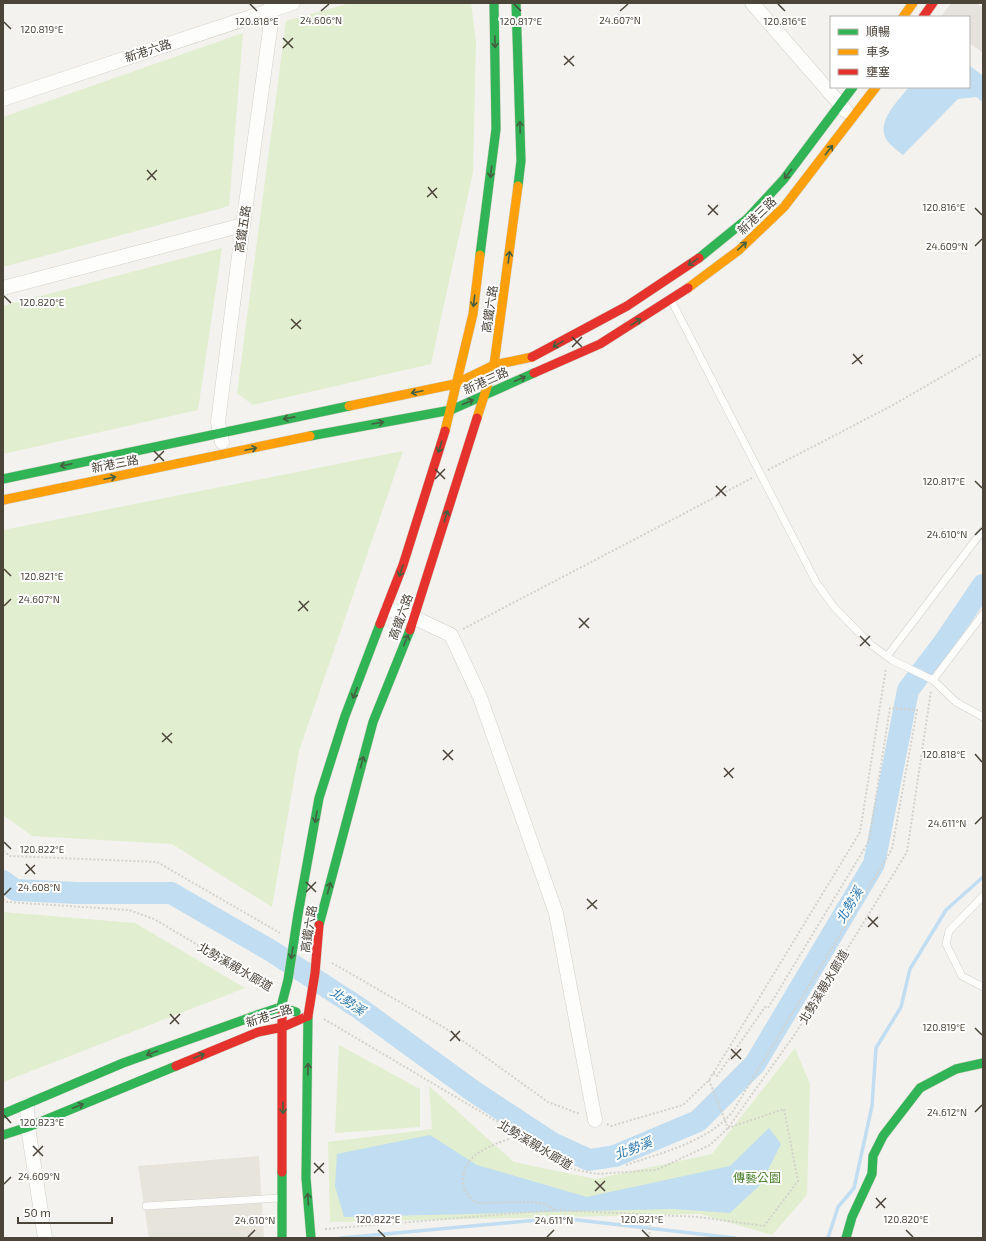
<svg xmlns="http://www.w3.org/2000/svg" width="986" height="1241" viewBox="0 0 986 1241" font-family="'Exo 2','Noto Sans TC',sans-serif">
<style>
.residential{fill:#e7e4dc}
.green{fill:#e1eecf}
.parking{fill:#e6e3df}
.water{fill:#c0ddf1}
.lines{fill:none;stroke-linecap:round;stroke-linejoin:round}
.stream{stroke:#c0ddf1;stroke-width:3.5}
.river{stroke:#c0ddf1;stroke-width:22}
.lane-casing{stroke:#d2d0cb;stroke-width:8}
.street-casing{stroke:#d2d0cb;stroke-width:15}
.fast-casing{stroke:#d3cfc5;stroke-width:10}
.slow-casing{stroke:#d3cfc5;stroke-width:10}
.jam-casing{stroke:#d3cfc5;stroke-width:10}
.path{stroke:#d3d2cc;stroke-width:2;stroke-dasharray:2 2;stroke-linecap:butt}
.lane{stroke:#fdfdfc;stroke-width:7}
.street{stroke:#fdfdfc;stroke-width:14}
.fast{stroke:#30b455;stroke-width:9}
.slow{stroke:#ff9f0a;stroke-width:9}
.jam{stroke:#e5322d;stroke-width:9}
.fast-bridge-casing{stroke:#d3cfc5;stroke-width:10;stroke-linecap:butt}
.jam-bridge-casing{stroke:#d3cfc5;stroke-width:10;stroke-linecap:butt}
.path-bridge{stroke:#d3d2cc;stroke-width:2;stroke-dasharray:2 2;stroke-linecap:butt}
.fast-bridge{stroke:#30b455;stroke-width:9}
.jam-bridge{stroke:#e5322d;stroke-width:9}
.oneway{stroke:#446040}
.ticks{fill:none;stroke:#4b4439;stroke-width:1.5}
.labels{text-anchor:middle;stroke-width:4;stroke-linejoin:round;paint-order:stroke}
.street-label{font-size:12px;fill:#4b4439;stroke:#fff}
.park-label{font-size:12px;fill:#4a7f2a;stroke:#fff}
.water-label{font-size:13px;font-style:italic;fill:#2e7ab2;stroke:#fff}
.ticks-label{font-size:10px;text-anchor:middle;fill:#4b4439;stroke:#fff;stroke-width:4;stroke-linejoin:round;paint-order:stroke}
</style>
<rect width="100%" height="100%" fill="#f4f2ee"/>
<!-- residential -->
<path class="residential" d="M259,1156L264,1238H149L138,1166Z"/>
<!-- green -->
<path class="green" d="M350,3H471L476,41L473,172L431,364L253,405L237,393L286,21Z
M243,33L229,206L3,267V117Z
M222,248L198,410L3,454V306Z
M403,451L299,751L272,907L172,844L32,836L3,815V530Z
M3,912L135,923L245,988L3,1082Z
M339,1045L420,1089V1127L335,1133Z
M795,1048L810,1084L807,1195L772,1235L700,1214L330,1222L328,1142L432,1129L429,1086L514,1162L595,1179L712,1154Z"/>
<!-- parking -->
<path class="parking" d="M951,3H976L983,8V53L969,43V17H941Z"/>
<!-- water -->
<path class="water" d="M969,65L983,76V103L977,97L958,99L903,155C898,151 887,143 885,137C878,119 899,100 909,87H969Z
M769,1128L781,1144L761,1184L730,1213L673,1209L344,1217L335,1186L337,1154L430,1135L477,1165L587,1197L730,1166Z"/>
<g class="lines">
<!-- stream -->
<path class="stream" d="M341,1238L560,1218L735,1238
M828,1238L838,1207L854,1188L872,1106L876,1048L901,1007L910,969L946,910L983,877"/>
<!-- river -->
<path class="river" d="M3,881L15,890L77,893H171L273,952L359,1008L473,1091L552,1143L589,1160L615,1156L698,1121L755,1064L874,864L908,690L943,644L983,585"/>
<defs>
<path id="lane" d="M671,300L816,582L834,607L870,644L892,660L933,680L956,702L983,717
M888,655L983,530
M933,680L983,614
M983,896L949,931L946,944L962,976L983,987
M146,1206L280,1198"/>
<path id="street" d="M752,3L846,111
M3,99L293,3
M3,288L243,225
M222,442L218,422L243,225L270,30L271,3
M388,609L415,618L451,635L480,697L556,913L595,1120
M27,1105L28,1127L45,1238"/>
<path id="fast" d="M516,3L521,161L518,186
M480,255L496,129L494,3
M699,258L747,219L784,179L853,87
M310,436L451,410L534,373
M3,479L349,406
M298,914L319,798L345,716L380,624
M319,925L373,722L410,630
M308,1016L306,1178L311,1238
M3,1114L123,1063L260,1014L281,1007L296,1012
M3,1135L28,1127L176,1066
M282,1172V1238
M846,1238L852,1217L872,1174L873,1156L883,1136L920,1088L956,1069L983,1063"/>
<path id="slow" d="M903,17L913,3
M688,288L739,250L784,207L876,87
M349,406L455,384L494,365L532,357
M477,418L494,365L518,186
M445,431L473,314L480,255
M3,500L310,436"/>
<path id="jam" d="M923,17L933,3
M532,357L627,306L699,258
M534,373L600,344L688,288
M380,624L403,565L445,431
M410,630L477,418
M282,1015V1172
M176,1066L258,1032L283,1027L308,1016"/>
</defs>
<!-- lane casing -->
<use href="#lane" class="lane-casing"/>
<!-- street casing -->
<use href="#street" class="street-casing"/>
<!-- fast casing -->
<use href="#fast" class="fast-casing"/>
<!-- slow casing -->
<use href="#slow" class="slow-casing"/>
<!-- jam casing -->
<use href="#jam" class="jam-casing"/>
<!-- path -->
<path class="path" d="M768,470L893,405L983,353
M463,629L752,478
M3,851L10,856L157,862L280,933
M3,899L7,902L129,910L154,919L269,987
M332,963L445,1028L548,1102L580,1114
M324,1019L520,1135L572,1169L597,1174L656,1170L710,1145L728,1128L795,1034L907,852L931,691
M607,1124L611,1126L683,1105L709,1080L730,1046L860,832L886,668
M520,1135C496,1144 457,1153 464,1187C465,1192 471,1198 474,1202C495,1206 539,1195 555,1210
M626,1165C661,1153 710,1141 733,1111L892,849L917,710L890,708L869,841L768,1008L765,1007L717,1076L713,1073
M325,1229L555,1210L699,1217L764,1226L798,1181L784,1109L728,1128L726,1123
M649,1238L651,1215"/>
<!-- lane -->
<use href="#lane" class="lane"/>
<!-- street -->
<use href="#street" class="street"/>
<!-- fast -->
<use href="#fast" class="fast"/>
<!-- slow -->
<use href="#slow" class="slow"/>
<!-- jam -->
<use href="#jam" class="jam"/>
<defs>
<path id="fast-bridge" d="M281,1007L288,980L298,914"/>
<path id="jam-bridge" d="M308,1016L315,973L319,925"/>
</defs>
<!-- fast-bridge casing -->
<use href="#fast-bridge" class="fast-bridge-casing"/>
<!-- jam-bridge casing -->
<use href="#jam-bridge" class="jam-bridge-casing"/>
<!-- path-bridge -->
<path class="path-bridge" d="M709,1080L726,1123"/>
<!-- fast-bridge -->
<use href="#fast-bridge" class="fast-bridge"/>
<!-- jam-bridge -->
<use href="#jam-bridge" class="jam-bridge"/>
</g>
<!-- one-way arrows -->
<defs><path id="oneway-shaft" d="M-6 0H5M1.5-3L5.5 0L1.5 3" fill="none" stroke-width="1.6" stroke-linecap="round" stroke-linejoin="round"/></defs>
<g class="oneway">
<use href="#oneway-shaft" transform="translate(495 42) rotate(89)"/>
<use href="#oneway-shaft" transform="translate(520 127) rotate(-92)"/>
<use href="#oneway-shaft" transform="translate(829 150) rotate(-52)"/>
<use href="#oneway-shaft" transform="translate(491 172) rotate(97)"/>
<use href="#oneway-shaft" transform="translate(788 174) rotate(128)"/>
<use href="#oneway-shaft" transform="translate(742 246) rotate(-42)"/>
<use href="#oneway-shaft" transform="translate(509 257) rotate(-82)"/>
<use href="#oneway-shaft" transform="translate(693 262) rotate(146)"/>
<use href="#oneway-shaft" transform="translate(474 301) rotate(97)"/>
<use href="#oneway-shaft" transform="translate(636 322) rotate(-32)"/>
<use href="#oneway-shaft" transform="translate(558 344) rotate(151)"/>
<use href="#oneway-shaft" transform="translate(520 379) rotate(-23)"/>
<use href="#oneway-shaft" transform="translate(417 392) rotate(168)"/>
<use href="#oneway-shaft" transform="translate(468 402) rotate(-24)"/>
<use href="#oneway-shaft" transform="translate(289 418) rotate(169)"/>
<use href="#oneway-shaft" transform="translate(378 423) rotate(-10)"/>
<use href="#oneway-shaft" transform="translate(440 447) rotate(107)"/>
<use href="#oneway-shaft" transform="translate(251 449) rotate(-12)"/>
<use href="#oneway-shaft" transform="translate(66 465) rotate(168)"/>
<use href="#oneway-shaft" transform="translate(110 478) rotate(-12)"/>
<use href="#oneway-shaft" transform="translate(446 516) rotate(-73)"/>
<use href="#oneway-shaft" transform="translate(401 571) rotate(109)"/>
<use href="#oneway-shaft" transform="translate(406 640) rotate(-68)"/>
<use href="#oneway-shaft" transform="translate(355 693) rotate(112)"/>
<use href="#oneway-shaft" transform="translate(362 762) rotate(-75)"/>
<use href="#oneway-shaft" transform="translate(316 817) rotate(100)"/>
<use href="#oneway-shaft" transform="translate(329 888) rotate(-75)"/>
<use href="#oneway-shaft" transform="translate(292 953) rotate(99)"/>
<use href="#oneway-shaft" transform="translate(152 1053) rotate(160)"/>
<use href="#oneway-shaft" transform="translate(199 1056) rotate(-22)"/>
<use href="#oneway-shaft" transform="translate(308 1069) rotate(-89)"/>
<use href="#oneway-shaft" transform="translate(78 1106) rotate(-22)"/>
<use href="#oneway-shaft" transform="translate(283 1108) rotate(90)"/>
<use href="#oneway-shaft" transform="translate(308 1199) rotate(-94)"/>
</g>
<!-- ticks -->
<path class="ticks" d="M250,4L257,11M514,4L521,11M778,4L785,11M321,11L329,4M620,11L628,4M4,22L11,29M283,38L293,48M283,48L293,38M564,56L574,66M564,65L574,56M147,170L156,180M147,180L157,170M428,187L437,198M427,197L437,188M708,205L718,215M975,208L982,215M708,215L718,205M975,246L982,239M4,296L11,303M291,319L301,329M291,329L301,320M572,337L582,347M572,347L582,337M853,354L862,364M852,364L863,355M154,451L164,461M154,461L164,451M435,469L445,479M435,479L445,469M975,481L982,488M716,486L726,496M716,496L726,486M975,535L982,528M4,569L11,576M299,601L308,611M4,606L11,599M298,611L309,601M579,618L589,628M579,628L589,618M860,636L870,646M860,646L870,636M162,733L172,743M162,742L172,733M443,750L453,760M975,754L982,762M443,760L453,750M724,768L733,778M724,777L734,768M975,824L982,817M4,842L11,849M26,864L35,874M25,874L35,865M306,882L316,892M306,892L316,882M4,895L11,888M587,899L597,909M587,909L597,900M868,917L878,927M868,927L878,917M170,1014L179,1024M170,1024L180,1014M975,1028L982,1035M451,1031L460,1041M450,1041L460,1031M731,1049L741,1059M731,1059L741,1049M975,1112L982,1105M4,1115L11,1123M33,1146L43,1156M33,1156L43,1146M314,1163L324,1173M314,1173L324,1163M595,1181L605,1191M4,1184L11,1177M595,1191L605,1181M876,1198L885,1208M876,1208L886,1198M378,1230L385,1237M642,1230L649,1237M906,1230L913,1237M248,1237L255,1230M547,1237L554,1230"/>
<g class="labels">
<!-- street labels -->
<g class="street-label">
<text transform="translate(148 51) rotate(-18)" y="4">新港六路</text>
<text transform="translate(757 216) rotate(-44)" y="4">新港三路</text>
<text transform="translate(243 229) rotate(-82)" y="4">高鐵五路</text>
<text transform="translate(490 309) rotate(-82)" y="4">高鐵六路</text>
<text transform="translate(486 381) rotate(-24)" y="4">新港三路</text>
<text transform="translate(115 464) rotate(-11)" y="4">新港三路</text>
<text transform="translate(401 617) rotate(-70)" y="4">高鐵六路</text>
<text transform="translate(309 929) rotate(-81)" y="4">高鐵六路</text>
<text transform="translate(235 967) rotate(30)" y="4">北勢溪親水廊道</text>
<text transform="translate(824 987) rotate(-59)" y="4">北勢溪親水廊道</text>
<text transform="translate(269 1016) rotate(-18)" y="4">新港二路</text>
<text transform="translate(535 1145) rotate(31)" y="4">北勢溪親水廊道</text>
</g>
<!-- park labels -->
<g class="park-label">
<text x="757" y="1182">傳藝公園</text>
</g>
<!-- water labels -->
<g class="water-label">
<text transform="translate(849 905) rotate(-59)" y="5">北勢溪</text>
<text transform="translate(348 1001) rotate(34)" y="5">北勢溪</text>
<text transform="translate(633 1148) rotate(-21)" y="5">北勢溪</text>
</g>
</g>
<g class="ticks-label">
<text x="321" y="24">24.606°N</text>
<text x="620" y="24">24.607°N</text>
<text x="257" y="25">120.818°E</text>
<text x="521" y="25">120.817°E</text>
<text x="785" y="25">120.816°E</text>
<text x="42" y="33">120.819°E</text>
<text x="944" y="211">120.816°E</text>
<text x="947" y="250">24.609°N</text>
<text x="42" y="306">120.820°E</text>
<text x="944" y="485">120.817°E</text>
<text x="947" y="538">24.610°N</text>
<text x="42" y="580">120.821°E</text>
<text x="39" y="603">24.607°N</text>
<text x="944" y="758">120.818°E</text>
<text x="947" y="827">24.611°N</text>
<text x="42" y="853">120.822°E</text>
<text x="39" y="891">24.608°N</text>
<text x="944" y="1031">120.819°E</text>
<text x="947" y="1116">24.612°N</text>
<text x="42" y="1126">120.823°E</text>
<text x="39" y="1180">24.609°N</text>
<text x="378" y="1223">120.822°E</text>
<text x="642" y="1223">120.821°E</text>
<text x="906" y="1223">120.820°E</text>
<text x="255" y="1224">24.610°N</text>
<text x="554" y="1224">24.611°N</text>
</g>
<!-- border -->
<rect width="986" height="1241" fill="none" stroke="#4b4439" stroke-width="8"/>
<!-- legend -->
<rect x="830" y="16" width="140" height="72" fill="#ffffff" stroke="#b7b4b0"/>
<rect x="838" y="29" width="20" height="6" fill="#30b455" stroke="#b7b4b0"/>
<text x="866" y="36" font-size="12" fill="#4b4439">順暢</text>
<rect x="838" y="49" width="20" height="6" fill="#ff9f0a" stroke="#b7b4b0"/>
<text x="866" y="56" font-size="12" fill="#4b4439">車多</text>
<rect x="838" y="69" width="20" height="6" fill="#e5322d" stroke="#b7b4b0"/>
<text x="866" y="76" font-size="12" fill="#4b4439">壅塞</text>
<!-- scale -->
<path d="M18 1217v6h94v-6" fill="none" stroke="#4b4439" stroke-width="2"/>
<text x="24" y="1217" font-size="12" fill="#4b4439" stroke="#ffffff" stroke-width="3" paint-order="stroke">50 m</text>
</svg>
